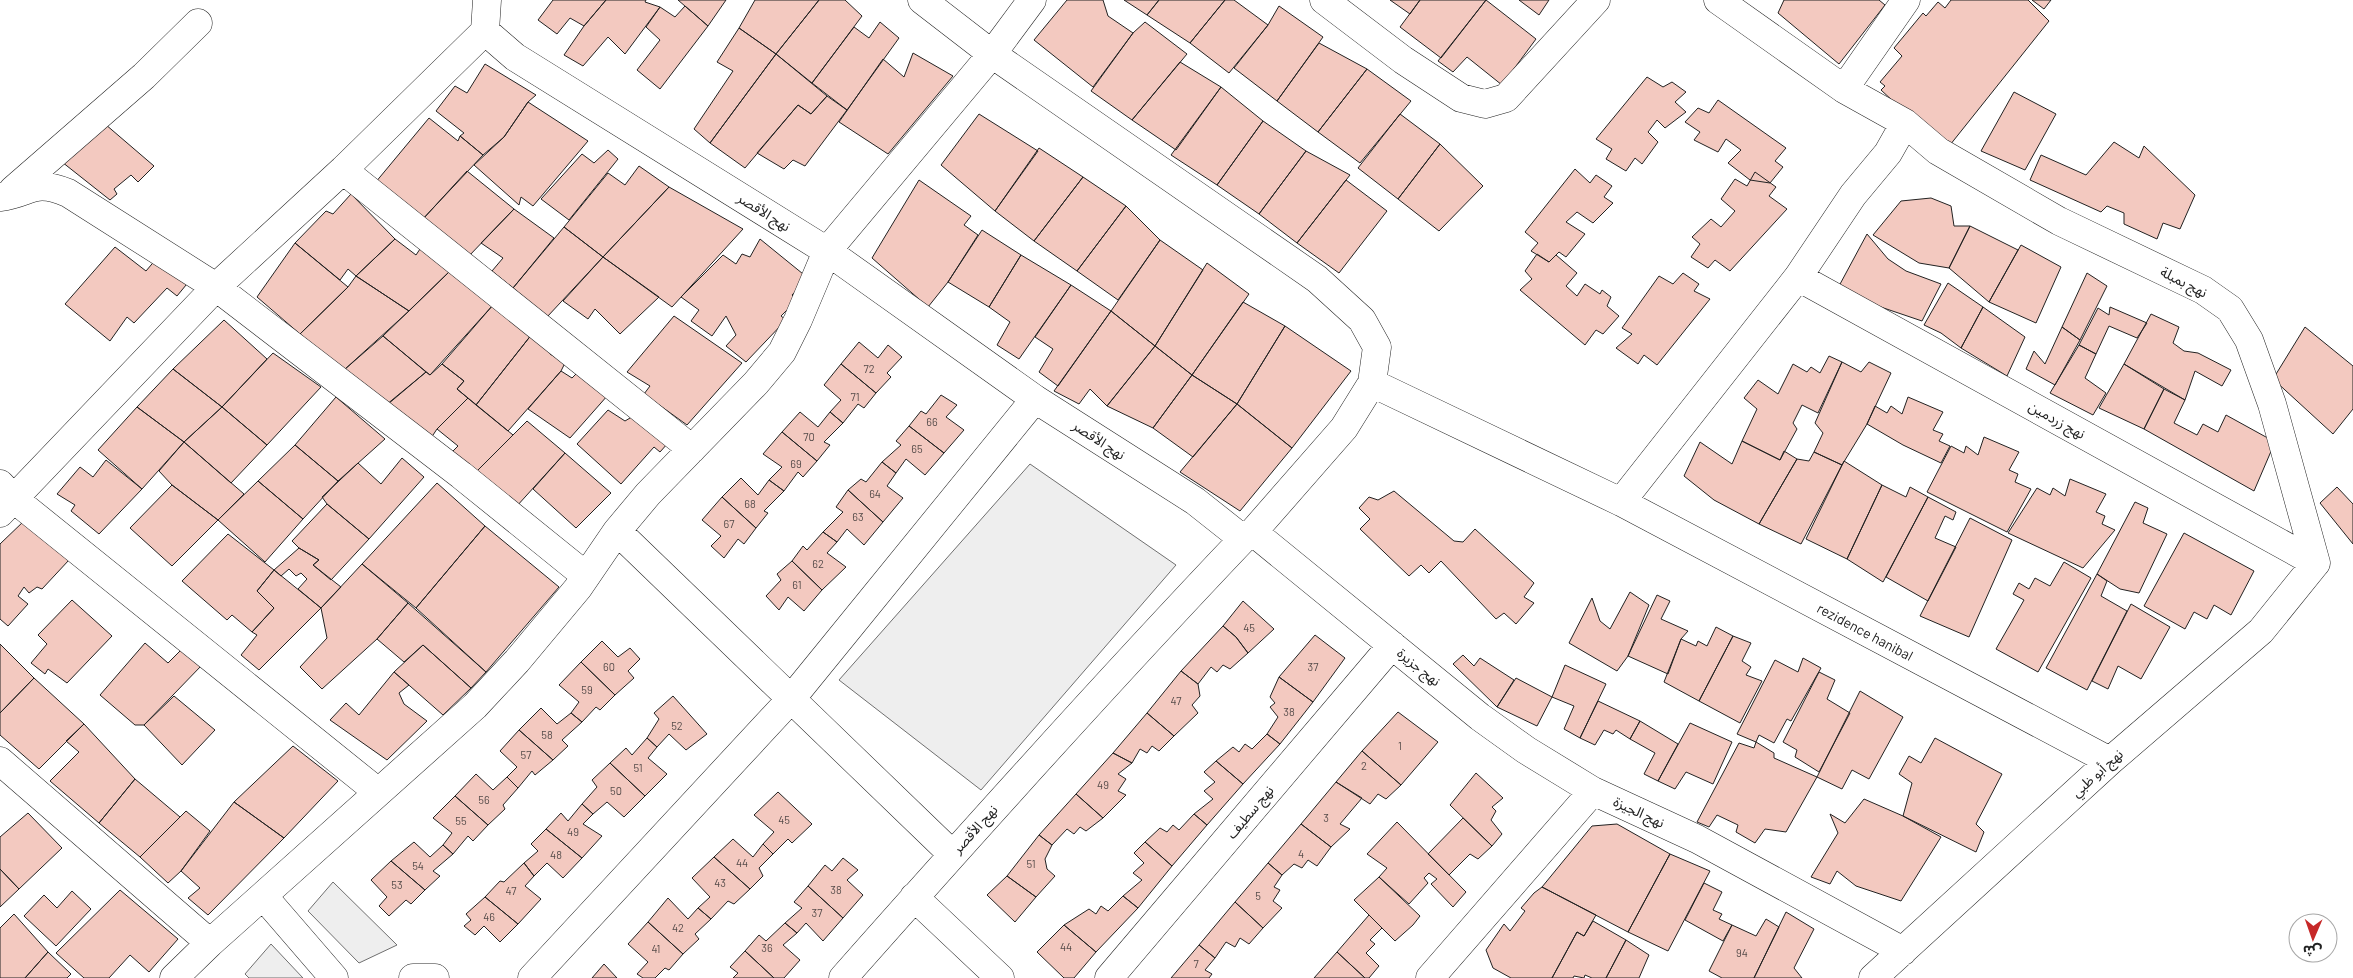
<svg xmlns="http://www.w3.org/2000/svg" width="2353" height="978" viewBox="0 0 2353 978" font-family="Barlow,'Noto Sans Arabic',sans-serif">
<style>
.green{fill:#eee;stroke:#6f6f6f}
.building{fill:#f3c9c0;stroke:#222}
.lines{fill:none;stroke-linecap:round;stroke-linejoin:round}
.minor-casing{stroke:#222;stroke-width:29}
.minor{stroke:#fff;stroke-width:28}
.labels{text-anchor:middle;stroke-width:4;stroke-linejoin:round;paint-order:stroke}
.number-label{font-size:11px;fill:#564c4a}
.street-label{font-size:14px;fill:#222;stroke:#fff}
</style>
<rect width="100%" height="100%" fill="#fff"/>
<!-- green -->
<path class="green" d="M1030,464L1176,565L981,790L839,680Z
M333,882L397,945L359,963L308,911Z
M271,944L303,978H249L245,974Z"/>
<!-- building -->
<path class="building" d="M553,0H606L584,26L570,18L557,34L538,20Z
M606,0H646L645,2L660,7L625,54L608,37L583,66L564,55L584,26Z
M678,0H726L708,26Z
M755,0H819L776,54L739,28Z
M819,0H845L862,16L812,83L776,54Z
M1067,0H1103L1108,16L1133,33L1093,87L1034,40Z
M1124,0H1159L1147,15Z
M1159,0H1225L1190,43L1147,15Z
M1225,0H1234L1268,25L1229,73L1190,43Z
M1390,0H1420L1410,14Z
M1420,0H1486L1441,58L1400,27Z
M1486,0L1536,39L1502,85L1467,57L1453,72L1438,61Z
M1519,0H1549L1539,15Z
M1784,0H1879L1885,5L1839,64L1778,13Z
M1951,0H2028L2049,21L1946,150L1881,90L1885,86L1880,82L1902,56L1894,48L1923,13L1926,16L1938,2L1945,8Z
M2032,0H2051L2044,9Z
M685,6L708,26L660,89L637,70L660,40L646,27L660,7L675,17Z
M1279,6L1323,37L1277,101L1234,68L1268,25Z
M880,22L899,38L847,110L812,83L854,27L869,38Z
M1145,22L1187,54L1132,120L1091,91L1133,33Z
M739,28L776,54L710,143L694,129L733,71L717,62Z
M1319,43L1367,69L1318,132L1277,101Z
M913,53L953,76L888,154L839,122L883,59L904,77Z
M776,54L827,96L811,114L798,105L745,168L710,143Z
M1180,62L1221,87L1176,150L1132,120Z
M485,64L536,95L528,102L504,137L483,155L460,136L464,133L436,111L455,86L467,93Z
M1367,69L1411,101L1360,163L1318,132Z
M1647,77L1663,87L1672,82L1686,92L1675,102L1686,112L1665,128L1657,120L1648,132L1658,142L1642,164L1635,158L1626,171L1606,159L1612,149L1596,139Z
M1221,87L1263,121L1217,185L1171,155Z
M2014,92L2056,114L2025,170L1981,151Z
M827,96L847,110L805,166L793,160L784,169L757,153L798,105L811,114Z
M1718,100L1786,148L1775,161L1783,167L1770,183L1750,180L1728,163L1741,150L1726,139L1718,152L1694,140L1700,132L1685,122L1698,108L1709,113Z
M528,102L588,141L533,206L521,197L519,205L474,165L504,137Z
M979,114L1038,151L995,211L941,165Z
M1400,114L1440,144L1398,199L1358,168Z
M429,118L458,141L460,136L483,155L420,222L375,183Z
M1263,121L1306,151L1259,214L1217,185Z
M105,124L154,166L138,182L131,175L114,189L117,194L110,200L62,162Z
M2114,142L2139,158L2144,146L2195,195L2180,229L2163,223L2157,239L2124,224V213L2107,206L2101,212L2030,180L2041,155L2086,175Z
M1440,144L1483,186L1439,231L1398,199Z
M1039,148L1083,177L1034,241L995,211Z
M608,150L618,159L569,220L541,199L582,154L594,163Z
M1306,151L1350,175L1297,243L1259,214Z
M639,166L669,187L603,257L564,227L608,173L625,185Z
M1575,169L1590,183L1596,175L1612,186L1604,197L1613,203L1593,223L1577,212L1566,222L1585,234L1566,257L1559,252L1549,262L1531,251L1538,243L1525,232Z
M467,171L514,209L468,257L423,219Z
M1755,172L1776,187L1769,196L1787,209L1730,271L1715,260L1708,268L1691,257L1700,244L1692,237L1711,219L1721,227L1735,211L1721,199L1735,179L1747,186Z
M1083,177L1126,206L1077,271L1034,241Z
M919,180L971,216L964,225L978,235L948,282L928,307L872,258Z
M1346,180L1387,211L1339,273L1297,243Z
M669,187L743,229L672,307L603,257Z
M351,194L395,239L356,276L348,269L340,280L295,243L326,211L333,214Z
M1931,198L1951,206L1954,226H1970L1949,268L1919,263L1873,235L1901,201Z
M1126,206L1160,240L1118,300L1077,271Z
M514,209L554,238L513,288L492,271L503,258L481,243Z
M1970,226L2018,250L1989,302L1949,268Z
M564,227L603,257L547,317L513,288Z
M982,230L1021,255L989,307L948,282Z
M1867,234L1888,259L1906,271L1941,284L1922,321L1860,300L1839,286Z
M395,239L416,255L420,249L451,270L409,311L356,276Z
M760,239L808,278L792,295L797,300L781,316L786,320L746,362L726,346L736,335L726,316L712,336L691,321L699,310L681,297L723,255L736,264L742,254L750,257Z
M1160,240L1203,270L1155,346L1111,311Z
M295,243L348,287L300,334L257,297Z
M2021,245L2061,267L2036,323L1989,302Z
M115,247L146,271L157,258L191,279L177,296L167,288L134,323L127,317L110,341L65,304Z
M1537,254L1549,262L1556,255L1577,273L1566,286L1577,296L1585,284L1600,294L1602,290L1611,297L1607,306L1619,316L1603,334L1596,330L1585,345L1520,290L1532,279L1525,271Z
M1021,255L1071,285L1019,359L997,345L1010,322L989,307Z
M603,257L659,297L620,334L595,309L588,319L563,301Z
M1207,263L1249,294L1192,375L1155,346Z
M451,270L493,305L430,375L383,336Z
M1683,273L1699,284L1694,291L1710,299L1657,365L1644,355L1638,364L1616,348L1632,334L1622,328L1659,276L1673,284Z
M2087,273L2107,286L2080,340L2062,327Z
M356,276L409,311L344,370L300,334L348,287Z
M1948,283L1983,307L1961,348L1941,333L1924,325Z
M1071,285L1111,311L1058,386L1039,372L1053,349L1035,337Z
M1243,302L1285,326L1237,404L1192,375Z
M493,305L532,334L476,405L457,389L464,381L442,364Z
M1983,307L2025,337L2007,376L1961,348Z
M2110,307L2147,323L2137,338L2109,326L2096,354L2079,345L2098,308L2109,315Z
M1111,311L1155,346L1107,406L1090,389L1079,404L1054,391Z
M2151,314L2179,327L2173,343L2184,351L2198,353L2231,370L2222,386L2195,371L2185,400L2124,364Z
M674,316L742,363L687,425L644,394L650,386L627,372Z
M224,320L267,359L222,407L173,369Z
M1285,326L1351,371L1292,448L1237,404Z
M2062,327L2080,340L2055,385L2026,369L2034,351L2045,364Z
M2305,327L2353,366V409L2333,434L2273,379Z
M532,334L552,349L550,354L565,363L561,371L508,431L476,405Z
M383,336L426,372L381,410L344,370Z
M859,342L878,358L888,345L902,357L887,373L891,377L876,393L841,364Z
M2079,345L2096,354L2085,378L2106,393L2093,415L2050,393Z
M1155,346L1192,375L1153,428L1107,406Z
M273,353L321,387L267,445L222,407Z
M1829,356L1842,362L1818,413L1802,405L1793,423L1797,429L1780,460L1742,441L1757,409L1744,398L1758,380L1778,394L1793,364L1807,372L1811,367L1820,373Z
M1842,362L1861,372L1869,362L1891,373L1867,424L1842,465L1814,452L1823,433L1815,423Z
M442,364L464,381L457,389L468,398L437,429L431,438L386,405L426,372L430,375Z
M841,364L876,393L864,408L858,404L843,423L830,412L841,400L824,385Z
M2124,364L2164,389L2144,429L2099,408Z
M173,369L222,407L184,442L137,407Z
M580,370L608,395L570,438L528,409L561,371L572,378Z
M1192,375L1237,404L1193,457L1153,428Z
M2164,389L2185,400L2174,423L2197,435L2203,424L2218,432L2226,415L2275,442L2254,491L2144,429Z
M941,395L957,405L946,417L964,430L944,453L909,426L921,411L926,414Z
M336,397L385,439L338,481L295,445Z
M1908,397L1943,412L1933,430L1943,434L1939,441L1950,446L1941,463L1903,445L1867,424L1875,406L1887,413L1891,406L1902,414Z
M468,398L513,435L476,472L449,455L458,446L437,429Z
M1237,404L1292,448L1240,511L1180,472Z
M137,407L184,442L142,489L98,450Z
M222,407L267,445L231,483L184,442Z
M608,410L625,421L635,415L668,443L660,452L654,447L621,484L577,444Z
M800,412L818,427L830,412L843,423L824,442L830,445L817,461L782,432Z
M527,421L565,453L516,507L496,494L499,488L476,472Z
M909,426L944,453L925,475L906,459L896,473L882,462L901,445L896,441Z
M782,432L817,461L803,477L798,472L784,491L769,480L782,467L763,454Z
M1984,437L2019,452L2009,470L2018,474L2015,482L2031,489L2007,532L1927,492L1951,446L1964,453L1966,446L1978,455Z
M1742,441L1780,460L1784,451L1797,459L1759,524L1714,500L1684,476L1700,442L1732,464Z
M184,442L244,494L218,520L172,485L159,471Z
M295,445L338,481L303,519L258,481Z
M1814,452L1842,465L1801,544L1759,524L1797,459L1809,461Z
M565,453L611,493L576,528L533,489Z
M402,458L424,477L369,539L327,504L322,497L358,463L381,484Z
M106,460L142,489L99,534L71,511L75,505L57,494L80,467L93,477Z
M1844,461L1882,485L1847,559L1806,539Z
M882,462L896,473L887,486L903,498L883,522L848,490L861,479L866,482Z
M741,478L758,495L769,480L784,491L764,511L768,513L756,528L722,497Z
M2070,479L2106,494L2096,512L2105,516L2102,524L2115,530L2083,568L2008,533L2037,488L2050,495L2053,488L2065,496Z
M258,481L303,519L265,562L218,520Z
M437,483L485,526L416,608L362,564Z
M172,485L218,520L172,566L130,528Z
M1882,485L1906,497L1910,487L1928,497L1883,582L1847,559Z
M2337,487L2353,504V544L2320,503Z
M848,490L883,522L864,545L847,529L837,542L823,532L843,512L836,507Z
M1394,491L1454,541L1463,542L1475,529L1534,583L1524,597L1534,603L1516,624L1504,613L1496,619L1441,561L1429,573L1421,565L1409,576L1360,529L1370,519L1359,508L1369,497L1378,500Z
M722,497L756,528L744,544L738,539L724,558L711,546L721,536L702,520Z
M1928,497L1956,512L1953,520L1945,516L1935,538L1956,547L1928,601L1886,577Z
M2135,502L2148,508L2143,523L2167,534L2139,593L2120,589L2097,574Z
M327,504L369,539L331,580L313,565L319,560L299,548L292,541Z
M1970,518L2012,540L1969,637L1920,616Z
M25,520L69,560L42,589L37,587L29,593L24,587L18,596L28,604L8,626L0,619V544Z
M485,526L559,587L486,672L416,608Z
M823,532L837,542L827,553L846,567L822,590L792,561L803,546L807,550Z
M2184,533L2254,571L2231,615L2214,605L2207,619L2194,612L2185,629L2144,606Z
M228,534L274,570L257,591L274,608L252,632L232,615L227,620L182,581Z
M299,548L319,560L313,565L341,587L321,608L298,589L307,579L301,573L296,576L289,569L281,576L274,570Z
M792,561L822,590L804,611L788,597L779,610L766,596L781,580L777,574Z
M2064,562L2091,578L2038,672L1996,649L2024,600L2013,594L2019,583L2029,589L2035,578L2050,586Z
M362,564L408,603L377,639L322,689L300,667L327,638L321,608Z
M274,570L321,608L259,670L241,655L257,635L252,632L274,608L257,591Z
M2097,574L2107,581L2101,596L2127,611L2087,690L2046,668Z
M1630,592L1649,605L1628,656L1617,671L1569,643L1592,598L1600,621L1610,629Z
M1657,595L1670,601L1661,619L1688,631L1681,639L1668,674L1628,656Z
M72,600L112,636L67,683L48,669L45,674L31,663L47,644L38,635Z
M1243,601L1274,629L1248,653L1236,637L1223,626Z
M408,603L486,672L471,688L423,645L404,662L377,639Z
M2131,604L2170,627L2141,679L2118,666L2108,689L2092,681Z
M1223,626L1236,637L1248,653L1230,669L1223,665L1217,672L1211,667L1198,684L1181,671Z
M1716,627L1733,636L1699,701L1664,682L1681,639L1696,646L1698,641L1707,646Z
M1315,635L1345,658L1313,702L1279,677Z
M1733,636L1751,643L1742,661L1751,667L1746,675L1762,681L1740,723L1699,701Z
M602,641L618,657L630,648L640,659L628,671L634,678L615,695L581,662Z
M145,643L168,663L183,648L202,665L144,725H135L100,695Z
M0,644L34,678L0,713Z
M423,645L471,688L443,715L394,672Z
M1463,655L1474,666L1480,658L1514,680L1497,707L1453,664Z
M1803,658L1821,668L1791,721L1787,719L1774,743L1759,735L1756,742L1737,734L1775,660L1798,672Z
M581,662L615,695L600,710L596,707L582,722L571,713L579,702L559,685Z
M1565,665L1606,684L1580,738L1564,729L1574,706L1552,697Z
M1181,671L1198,684L1200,696L1192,705L1198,713L1174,736L1147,713Z
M394,672L409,685L399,693L404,704L427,721L387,760L330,720L346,703L359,715Z
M1819,672L1835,680L1827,699L1850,713L1819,772L1795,757L1797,750L1783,742Z
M1279,677L1313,702L1280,744L1267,734L1278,717L1270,707L1275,703L1270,697Z
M34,678L84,724L39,769L0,735V713Z
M1516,678L1552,697L1537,726L1497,707Z
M1860,691L1903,717L1869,779L1852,770L1842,789L1817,777Z
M174,696L215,730L182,765L144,725Z
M673,696L707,734L686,750L669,734L657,747L647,738L659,719L654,713Z
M1598,701L1640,721L1630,739L1616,730L1613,734L1604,730L1595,745L1580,738Z
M541,708L557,724L571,713L582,722L562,740L568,746L553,760L519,730Z
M1398,712L1438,742L1401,785L1362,751Z
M1147,713L1174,736L1159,751L1152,746L1147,753L1140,749L1132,763L1113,753Z
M1640,721L1678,744L1658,781L1644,774L1655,753L1630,739Z
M1690,723L1732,742L1713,784L1686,772L1675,789L1658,781Z
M84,724L135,779L99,823L50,781L79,752L66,741Z
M519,730L553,760L535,775L532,771L518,788L507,777L517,767L500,751Z
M1267,734L1280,744L1243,784L1216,761L1233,747L1239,752L1245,744L1252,749Z
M647,738L657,747L648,758L667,774L645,796L610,763L626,748L632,755Z
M1935,738L2002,774L1976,824L1984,832L1976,852L1903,816L1912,783L1899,774L1909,756L1921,763Z
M1756,742L1774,753V758L1817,777L1786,832L1765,829L1755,843L1736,832L1738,825L1717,815L1709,827L1697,822L1739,743L1754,748Z
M293,746L338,781L284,838L234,802Z
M1362,751L1401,785L1386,799L1378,794L1370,804L1336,782Z
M1113,753L1132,763L1118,774L1126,779L1118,791L1126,795L1103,818L1076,794Z
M1216,761L1243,784L1207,825L1194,814L1213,799L1204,791L1215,782L1204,772Z
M610,763L645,796L624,817L607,802L593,814L582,804L597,787L592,780Z
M1476,773L1503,798L1492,807L1496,811L1491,820L1502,834L1492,846L1450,805Z
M476,774L493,790L507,777L518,788L503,805L505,809L488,825L455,796Z
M135,779L180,817L140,857L99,823Z
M1336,782L1362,798L1340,824L1350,829L1331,847L1301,824Z
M778,792L812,824L792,843L788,839L773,854L763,844L774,832L754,815Z
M1076,794L1103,818L1086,831L1080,827L1074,834L1067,829L1052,845L1039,835Z
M455,796L488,825L473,841L468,836L453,854L443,845L452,833L433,818Z
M1864,799L1903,816L1941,837L1901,901L1856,886L1837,871L1830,884L1811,877L1838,833L1830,814L1845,823Z
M234,802L284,838L208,915L188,898L200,888L181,871Z
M582,804L593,814L583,824L602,836L582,858L546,829L561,813L568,821Z
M186,811L210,831L181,871L168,883L140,857Z
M28,813L62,848L19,889L0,869V837Z
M1194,814L1207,825L1172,866L1145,842L1160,828L1167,832L1173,825L1179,830Z
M1463,818L1492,846L1478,859L1470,854L1449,875L1428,854Z
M1397,822L1466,892L1453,907L1431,884L1437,879L1429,873L1424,878L1428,883L1409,904L1379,877L1387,868L1367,854Z
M1301,824L1331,847L1317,866L1308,860L1302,868L1294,864L1282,875L1268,863Z
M1617,824L1670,854L1628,932L1542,887L1592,826Z
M546,829L582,858L563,878L547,863L534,876L524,863L538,851L531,844Z
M1039,835L1052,845L1045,859L1047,869L1055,876L1036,897L1007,876Z
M733,839L753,857L763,844L773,854L759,868L763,876L750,889L714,857Z
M414,842L430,857L443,845L453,854L433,871L440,876L425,890L391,861Z
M1145,842L1172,866L1138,908L1123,896L1142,880L1133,873L1144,863L1134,853Z
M1670,854L1710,871L1668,951L1628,932Z
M714,857L750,889L734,904L728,901L711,919L698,908L710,897L692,878Z
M843,858L858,870L847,880L863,895L843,918L808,886L825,865L832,871Z
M391,861L425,890L411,904L406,900L389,916L379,906L387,897L371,880Z
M524,863L534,876L525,886L541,899L518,924L485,897L500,881L504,882Z
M1268,863L1282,875L1274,887L1280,890L1273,901L1282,908L1263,928L1235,902Z
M0,869L19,889L0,907Z
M1007,876L1036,897L1015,922L987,895Z
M1379,877L1420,916L1413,925L1395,941L1354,900Z
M1704,883L1722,892L1713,910L1722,914L1719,919L1732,925L1723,941L1685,920Z
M808,886L843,918L823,941L806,923L797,933L785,923L802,908L794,902Z
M1542,887L1596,915L1584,936L1577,932L1552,978H1511L1493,968L1486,950L1504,924L1510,931L1525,911L1521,908L1534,893Z
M120,890L178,939L149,972L130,955L109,978H84L56,953Z
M72,891L91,909L56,946L24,916L44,895L57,908Z
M1123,896L1138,908L1096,952L1064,925L1089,909L1096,914L1101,906L1108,911Z
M485,897L518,924L500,942L484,926L475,935L464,926L471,920L466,914Z
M668,898L688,919L698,908L711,919L695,934L699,939L683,954L648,922Z
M1235,902L1263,928L1249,944L1240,938L1235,947L1226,942L1215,958L1199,945Z
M1786,912L1814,929L1794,968L1802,978H1754Z
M14,914L48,952L25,978H0V928Z
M1369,915L1382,928L1370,940L1375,944L1366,953L1379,966L1369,978H1365L1337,952Z
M1766,919L1779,927L1754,978H1722L1709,971L1732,925L1756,936Z
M1593,921L1626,940L1606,978H1592L1585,975L1584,978L1574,976L1573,978H1552L1577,932L1584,936Z
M648,922L683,954L669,970L665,968L655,978H643L637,974L648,962L628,944Z
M785,923L797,933L783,945L800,960L784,978H774L745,951L759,935L766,941Z
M1064,925L1096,952L1074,978H1064L1037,952Z
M1626,940L1649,955L1639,978H1606Z
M1199,945L1215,958L1205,970L1212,974L1209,978H1171Z
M745,951L774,978H733L738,973L730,967Z
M48,952L71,974L67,978H25Z
M1337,952L1365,978H1314Z
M604,964L617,978H592Z"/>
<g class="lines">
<defs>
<path id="minor" d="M487,0L485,31L515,57L827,251L1035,399L1195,501L1243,539C1106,683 974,830 843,978
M922,0L992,54L1317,279L1362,320L1377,347L1372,383L1344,428L1253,532L1243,539
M1324,0L1403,60L1461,98L1485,104L1506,98L1596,0
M1718,0L1844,89L1905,123L1938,151L2059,221L2203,290L2230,309L2249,340L2272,404L2316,563
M1844,89L1906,0
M343,170L692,449
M13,190L144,76L198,23
M0,197C32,193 32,178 68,193L216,287L461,475L586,576
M1798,277L2316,563
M1372,383L1621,502L1798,277L1853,195L1888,153L1905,123
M0,484L14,499L378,792
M1621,502L2110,761
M0,513L216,287L343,170L485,31
M617,531L952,854
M1253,532L1480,717L1526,750L1593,791
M0,761L210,943
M264,897L334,978
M914,897L1000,978
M174,978L210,943L475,706L517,661L578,588L617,531L648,494L756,383L782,352L798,320L827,251L992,54L1032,0
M413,978H435
M532,978L791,699L1035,399
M1109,978L1392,645
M1430,978L1593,791L1697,839L1903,951
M1873,978L2110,761L2261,631L2316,563"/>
</defs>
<!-- minor casing -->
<use href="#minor" class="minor-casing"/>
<!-- minor -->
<use href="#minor" class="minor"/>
</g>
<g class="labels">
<!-- number labels -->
<g class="number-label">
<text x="869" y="373">72</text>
<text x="855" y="401">71</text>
<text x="932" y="426">66</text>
<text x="809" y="441">70</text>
<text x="917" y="453">65</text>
<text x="796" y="468">69</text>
<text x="875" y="498">64</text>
<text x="750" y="508">68</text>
<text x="858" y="521">63</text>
<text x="729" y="528">67</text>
<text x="818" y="568">62</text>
<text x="797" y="589">61</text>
<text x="1249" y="632">45</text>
<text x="609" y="671">60</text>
<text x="1313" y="671">37</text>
<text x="587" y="694">59</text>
<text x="1176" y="705">47</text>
<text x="1289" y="716">38</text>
<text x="677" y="730">52</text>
<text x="547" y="739">58</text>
<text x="1400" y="750">1</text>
<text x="526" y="759">57</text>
<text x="1364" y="770">2</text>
<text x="638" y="772">51</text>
<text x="1103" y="789">49</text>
<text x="616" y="795">50</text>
<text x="484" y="804">56</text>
<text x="1326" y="822">3</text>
<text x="784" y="824">45</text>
<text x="461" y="825">55</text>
<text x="573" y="836">49</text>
<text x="1301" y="858">4</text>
<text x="556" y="859">48</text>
<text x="742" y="867">44</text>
<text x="1031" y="868">51</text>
<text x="418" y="870">54</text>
<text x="720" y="887">43</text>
<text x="397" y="889">53</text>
<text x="836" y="894">38</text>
<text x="511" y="895">47</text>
<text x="1258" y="900">5</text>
<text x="817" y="917">37</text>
<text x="489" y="921">46</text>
<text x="678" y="932">42</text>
<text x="1066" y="951">44</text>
<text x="767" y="952">36</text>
<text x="656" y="953">41</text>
<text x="1742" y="957">94</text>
<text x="1196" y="968">7</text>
</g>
<!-- street labels -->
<g class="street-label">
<text transform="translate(764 212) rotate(32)" y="5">نهج الأقصر</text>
<text transform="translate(2184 282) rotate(27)" y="5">نهج بمبلة</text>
<text transform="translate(2057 420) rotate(29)" y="5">نهج زردمين</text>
<text transform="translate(1099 440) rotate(33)" y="5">نهج الأقصر</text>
<text transform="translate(1865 632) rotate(28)" y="5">rezidence hanibal</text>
<text transform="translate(1419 667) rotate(39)" y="5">نهج جزيرة</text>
<text transform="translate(2097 773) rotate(-42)" y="5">نهج أبو ظبي</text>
<text transform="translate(1250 812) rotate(-50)" y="5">نهج سطيف</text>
<text transform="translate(1639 812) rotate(25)" y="5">نهج الجيزة</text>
<text transform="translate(975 829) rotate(-48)" y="5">نهج الأقصر</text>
</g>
</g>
<!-- north arrow -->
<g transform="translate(2313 938) rotate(182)"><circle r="24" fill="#ffffff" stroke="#a7a7a7"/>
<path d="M0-4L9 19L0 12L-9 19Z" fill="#c62828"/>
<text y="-8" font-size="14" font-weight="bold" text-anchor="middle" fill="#222222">ش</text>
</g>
</svg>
